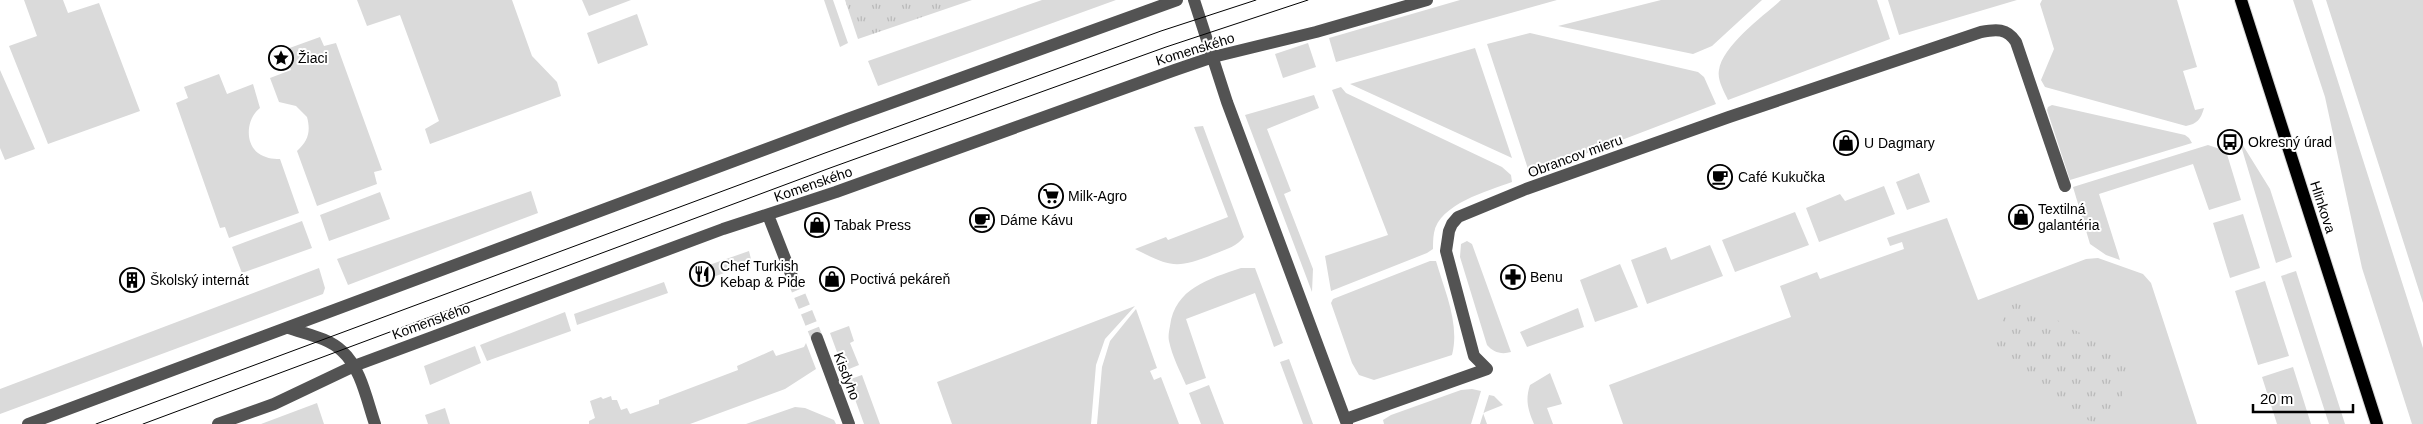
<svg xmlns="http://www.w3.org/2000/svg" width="2423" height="424" viewBox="0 0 2423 424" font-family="Arial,sans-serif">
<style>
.green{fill:#dadada}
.park{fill:url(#park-tufts)}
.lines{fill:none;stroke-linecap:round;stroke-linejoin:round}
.minor-tunnel{stroke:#d9d9d9;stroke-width:12;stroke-dasharray:12 6;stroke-linecap:butt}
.major-casing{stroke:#dbdbdb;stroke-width:14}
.minor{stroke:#535353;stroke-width:12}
.major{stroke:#000;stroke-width:12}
.tram{stroke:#000;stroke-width:1}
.labels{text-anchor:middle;stroke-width:4;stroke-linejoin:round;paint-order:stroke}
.street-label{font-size:14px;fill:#000;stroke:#fff}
.poi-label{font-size:14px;fill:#000;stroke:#fff;text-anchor:start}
</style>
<defs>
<pattern id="park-tufts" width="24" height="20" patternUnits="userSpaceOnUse" patternTransform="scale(1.25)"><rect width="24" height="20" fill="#dadada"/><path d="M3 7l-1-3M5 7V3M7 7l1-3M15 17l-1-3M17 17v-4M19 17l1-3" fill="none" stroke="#b9b9b9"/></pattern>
</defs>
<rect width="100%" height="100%" fill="#fff"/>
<!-- green -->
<path class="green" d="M24,0H63L68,13L99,3L140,111L48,144L9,46L37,36Z
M357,0H512L532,56L557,82L561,96L430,144L425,129L439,121L400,15L367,26Z
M582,0H631L589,16Z
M824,0H833L848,43L840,47Z
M1042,0H1116L878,86L868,61Z
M1460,0H1557L1336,62L1329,38Z
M1661,0H1762L1712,46L1693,54L1558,26Z
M1781,0H1877L1890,39L1728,100C1724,91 1717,80 1719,70C1722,46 1763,16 1781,0Z
M1888,0H2017L1899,35Z
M2042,0H2177L2197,67L2183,71L2195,110L2204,108C2201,119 2197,124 2186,126L2045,87L2041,80L2054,49L2040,4Z
M2293,0H2312L2423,348V424H2412L2362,268L2325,97Z
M2326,0H2423V303Z
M637,14L648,45L598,64L587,33Z
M1530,33L1698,72L1704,77L1716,104L1530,175L1487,44Z
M320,37L324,46L336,43L382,170L374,172L377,184L317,206L297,151C308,141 311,132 307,117L296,106L279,102L270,78L291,70L284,50Z
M1308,43L1316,67L1283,78L1275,54Z
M1475,48L1512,158L1350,84Z
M0,70L35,149L5,160L0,148Z
M219,74L227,94L253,84L260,108C247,118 244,142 258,153C265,158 272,159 280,159L299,213L229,238L225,227L220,228L176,103L188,98L184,87Z
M1341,87L1346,93L1502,167L1511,175L1512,182C1488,191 1439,204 1434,233C1433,238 1433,244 1433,249L1427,253L1331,291L1325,256L1388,235L1332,90Z
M1314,95L1319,108L1267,129L1291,191L1284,194L1313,269L1312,292L1245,115Z
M2052,105L2185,135L2189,138L2192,143L2070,180L2047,110L2048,107Z
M1203,126L1244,237C1237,246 1227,249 1217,253C1176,269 1173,268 1135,249L1166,237L1168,240L1228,217L1194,127Z
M2239,139L2270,189L2292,257L2276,263Z
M2208,145L2226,151L2241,200L2209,210L2193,164L2099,194L2120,260L2106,255L2090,244L2073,187Z
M1919,173L1930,202L1907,210L1896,182Z
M1884,186L1895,214L1819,242L1806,208L1840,194L1845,201Z
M531,191L538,213L348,285L337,259Z
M380,192L390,219L329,241L320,215Z
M1795,212L1809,245L1735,272L1722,240Z
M2243,214L2260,268L2230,278L2213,223Z
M1947,218L1978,300L2086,259L2098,258L2143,274L2151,283L2197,424H1623L1609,385L1791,317L1780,286L1817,272L1820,279L1904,249L1902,242L1890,246L1887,238Z
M302,221L312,248L242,273L232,247Z
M1467,241L1472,244L1511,352C1501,355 1493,352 1487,345L1460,257L1461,244Z
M1710,245L1723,276L1647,304L1631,260L1666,247L1671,260Z
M749,251L752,263L713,277L709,265Z
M1430,261H1436C1445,292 1460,324 1452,355L1374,380L1359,375L1352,363L1331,303L1333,299Z
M1620,264L1638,307L1595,322L1580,280Z
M319,268L325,288L323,294L0,414V389Z
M1241,268H1255L1283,343L1274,347L1255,293L1186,319L1206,378L1186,385C1180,371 1172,356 1169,341C1168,337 1169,331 1170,326C1175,288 1209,279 1241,268Z
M2296,271L2345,424H2329L2281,276Z
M2265,281L2289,356L2258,365L2235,291Z
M664,282L668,293L577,325L574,314Z
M1135,306L1105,339L1096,365L1091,424H952L937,382Z
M1578,308L1584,327L1527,347L1520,332Z
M1136,309L1157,368L1150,371L1154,380L1161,377L1179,424H1097L1102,367L1110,341Z
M565,312L571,331L487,361L480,345Z
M849,326L854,341L850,343L859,365L844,371L830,333Z
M806,343L816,369L785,389L690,424H589V421L595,418L590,401L601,397L603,399L611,396L612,400H617L621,410L627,408L630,414L659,404V400L738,370L737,366L773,350L776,356L804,347Z
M475,346L481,363L430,385L424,366Z
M1289,359L1313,424H1303L1280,362Z
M2293,367L2311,424H2277L2262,377Z
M1550,373L1562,404L1547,408L1553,424H1534C1528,410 1525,400 1530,385Z
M862,375L880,424H864L848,380Z
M1209,385L1224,424H1201L1189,393Z
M1472,389L1481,391L1471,424H1384L1383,420L1391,415L1461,390Z
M1489,395L1494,396L1503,405L1483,413L1487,424H1480Z
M317,403L324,424H261Z
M795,407L805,408L834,420L836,424H746Z
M445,408L450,424H428L425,415Z"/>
<!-- park -->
<path class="park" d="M845,0H972L858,39Z
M2016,297L2139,366L2106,424H2095L2034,389L1990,342Z"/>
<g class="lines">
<!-- minor-tunnel -->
<path class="minor-tunnel" d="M793,279L817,338"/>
<defs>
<path id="major" d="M2241,0L2377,424"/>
</defs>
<!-- major casing -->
<use href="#major" class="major-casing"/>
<!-- minor -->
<path class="minor" d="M1194,0L1227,102L1347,424
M768,215L793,279
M289,328C306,334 329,338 342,351C361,368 367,401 375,424
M817,338L849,424
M1487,369L1474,356L1446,251L1449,231L1452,224L1458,217L1526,189L1729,117L1981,32C1996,29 2007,28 2016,42L2065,186
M1346,419L1487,369
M28,424L847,119L1177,0
M218,424L274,404L354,366L723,229L836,192L1175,70L1213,57L1316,32L1427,0"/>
<!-- major -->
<use href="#major" class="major"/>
<!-- tram -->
<path class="tram" d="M96,424L825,153L1161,31L1256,0
M143,424L830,168L1166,47L1308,0"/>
</g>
<!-- icons -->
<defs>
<symbol id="sight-ring" viewBox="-11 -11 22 22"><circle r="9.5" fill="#fff" stroke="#000" stroke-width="1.5"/><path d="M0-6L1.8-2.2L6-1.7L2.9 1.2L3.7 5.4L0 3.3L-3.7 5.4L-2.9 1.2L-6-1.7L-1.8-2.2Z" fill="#000"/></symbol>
<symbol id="bus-ring" viewBox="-11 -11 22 22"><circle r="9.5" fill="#fff" stroke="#000" stroke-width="1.5"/><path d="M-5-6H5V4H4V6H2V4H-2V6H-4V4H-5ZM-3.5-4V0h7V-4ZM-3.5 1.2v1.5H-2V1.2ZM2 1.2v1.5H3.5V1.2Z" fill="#000"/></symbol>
<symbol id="shop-ring" viewBox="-11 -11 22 22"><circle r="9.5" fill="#fff" stroke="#000" stroke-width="1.5"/><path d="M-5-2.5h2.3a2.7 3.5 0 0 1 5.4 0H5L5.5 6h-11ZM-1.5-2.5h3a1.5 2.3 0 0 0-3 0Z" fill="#000"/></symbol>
<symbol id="cafe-ring" viewBox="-11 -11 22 22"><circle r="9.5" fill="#fff" stroke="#000" stroke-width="1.5"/><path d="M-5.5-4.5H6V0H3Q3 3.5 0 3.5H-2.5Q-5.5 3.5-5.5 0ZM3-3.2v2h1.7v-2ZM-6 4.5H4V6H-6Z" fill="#000"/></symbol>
<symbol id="supermarket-ring" viewBox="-11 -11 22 22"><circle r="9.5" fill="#fff" stroke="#000" stroke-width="1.5"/><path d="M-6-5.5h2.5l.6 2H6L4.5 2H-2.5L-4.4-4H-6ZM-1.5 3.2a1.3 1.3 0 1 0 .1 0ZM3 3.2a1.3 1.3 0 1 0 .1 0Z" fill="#000"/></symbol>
<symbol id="restaurant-ring" viewBox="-11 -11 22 22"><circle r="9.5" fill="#fff" stroke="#000" stroke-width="1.5"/><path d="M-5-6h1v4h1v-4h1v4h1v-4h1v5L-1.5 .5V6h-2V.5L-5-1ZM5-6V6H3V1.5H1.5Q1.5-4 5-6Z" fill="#000"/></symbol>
<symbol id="pharmacy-ring" viewBox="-11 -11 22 22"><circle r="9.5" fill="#fff" stroke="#000" stroke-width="1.5"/><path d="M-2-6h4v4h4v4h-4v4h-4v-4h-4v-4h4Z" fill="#000"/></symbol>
<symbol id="building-ring" viewBox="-11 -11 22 22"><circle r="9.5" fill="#fff" stroke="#000" stroke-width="1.5"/><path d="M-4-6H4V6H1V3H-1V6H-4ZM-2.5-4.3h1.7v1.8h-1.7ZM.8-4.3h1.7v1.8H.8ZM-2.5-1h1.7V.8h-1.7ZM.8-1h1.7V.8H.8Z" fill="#000"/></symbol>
</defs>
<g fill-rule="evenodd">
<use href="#sight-ring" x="267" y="44" width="28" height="28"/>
<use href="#bus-ring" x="2216" y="128" width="28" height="28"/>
<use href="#shop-ring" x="1832" y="129" width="28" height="28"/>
<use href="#cafe-ring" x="1706" y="163" width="28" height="28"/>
<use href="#supermarket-ring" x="1037" y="182" width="28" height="28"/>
<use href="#shop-ring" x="2007" y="203" width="28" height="28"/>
<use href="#cafe-ring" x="968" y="206" width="28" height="28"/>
<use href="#shop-ring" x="803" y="211" width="28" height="28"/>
<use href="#restaurant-ring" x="688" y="260" width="28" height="28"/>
<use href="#pharmacy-ring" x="1499" y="263" width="28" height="28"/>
<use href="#shop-ring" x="818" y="265" width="28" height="28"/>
<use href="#building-ring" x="118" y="266" width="28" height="28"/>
</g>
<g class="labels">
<!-- street labels -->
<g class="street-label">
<text transform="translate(1195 49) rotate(-17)" y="5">Komenského</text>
<text transform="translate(1575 156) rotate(-20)" y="5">Obrancov mieru</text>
<text transform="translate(813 184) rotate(-19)" y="5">Komenského</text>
<text transform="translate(2323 207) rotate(72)" y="5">Hlinkova</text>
<text transform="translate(431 321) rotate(-20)" y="5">Komenského</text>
<text transform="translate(847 376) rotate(69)" y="5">Kisdyho</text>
</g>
<!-- poi labels -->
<g class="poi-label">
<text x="298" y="63">Žiaci</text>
<text x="2248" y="147">Okresný úrad</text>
<text x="1864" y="148">U Dagmary</text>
<text x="1738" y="182">Café Kukučka</text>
<text x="1068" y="201">Milk-Agro</text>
<text x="2038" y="214">Textilná<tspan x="2038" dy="16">galantéria</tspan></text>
<text x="1000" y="225">Dáme Kávu</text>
<text x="834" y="230">Tabak Press</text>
<text x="720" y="271">Chef Turkish<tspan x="720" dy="16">Kebap &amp; Pide</tspan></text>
<text x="1530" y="282">Benu</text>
<text x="850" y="284">Poctivá pekáreň</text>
<text x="150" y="285">Školský internát</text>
</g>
</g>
<!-- scale -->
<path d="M2253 404v8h100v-8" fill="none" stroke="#000000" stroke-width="2.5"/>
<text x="2260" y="404" font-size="15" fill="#000000" stroke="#ffffff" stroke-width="4" paint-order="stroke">20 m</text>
</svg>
